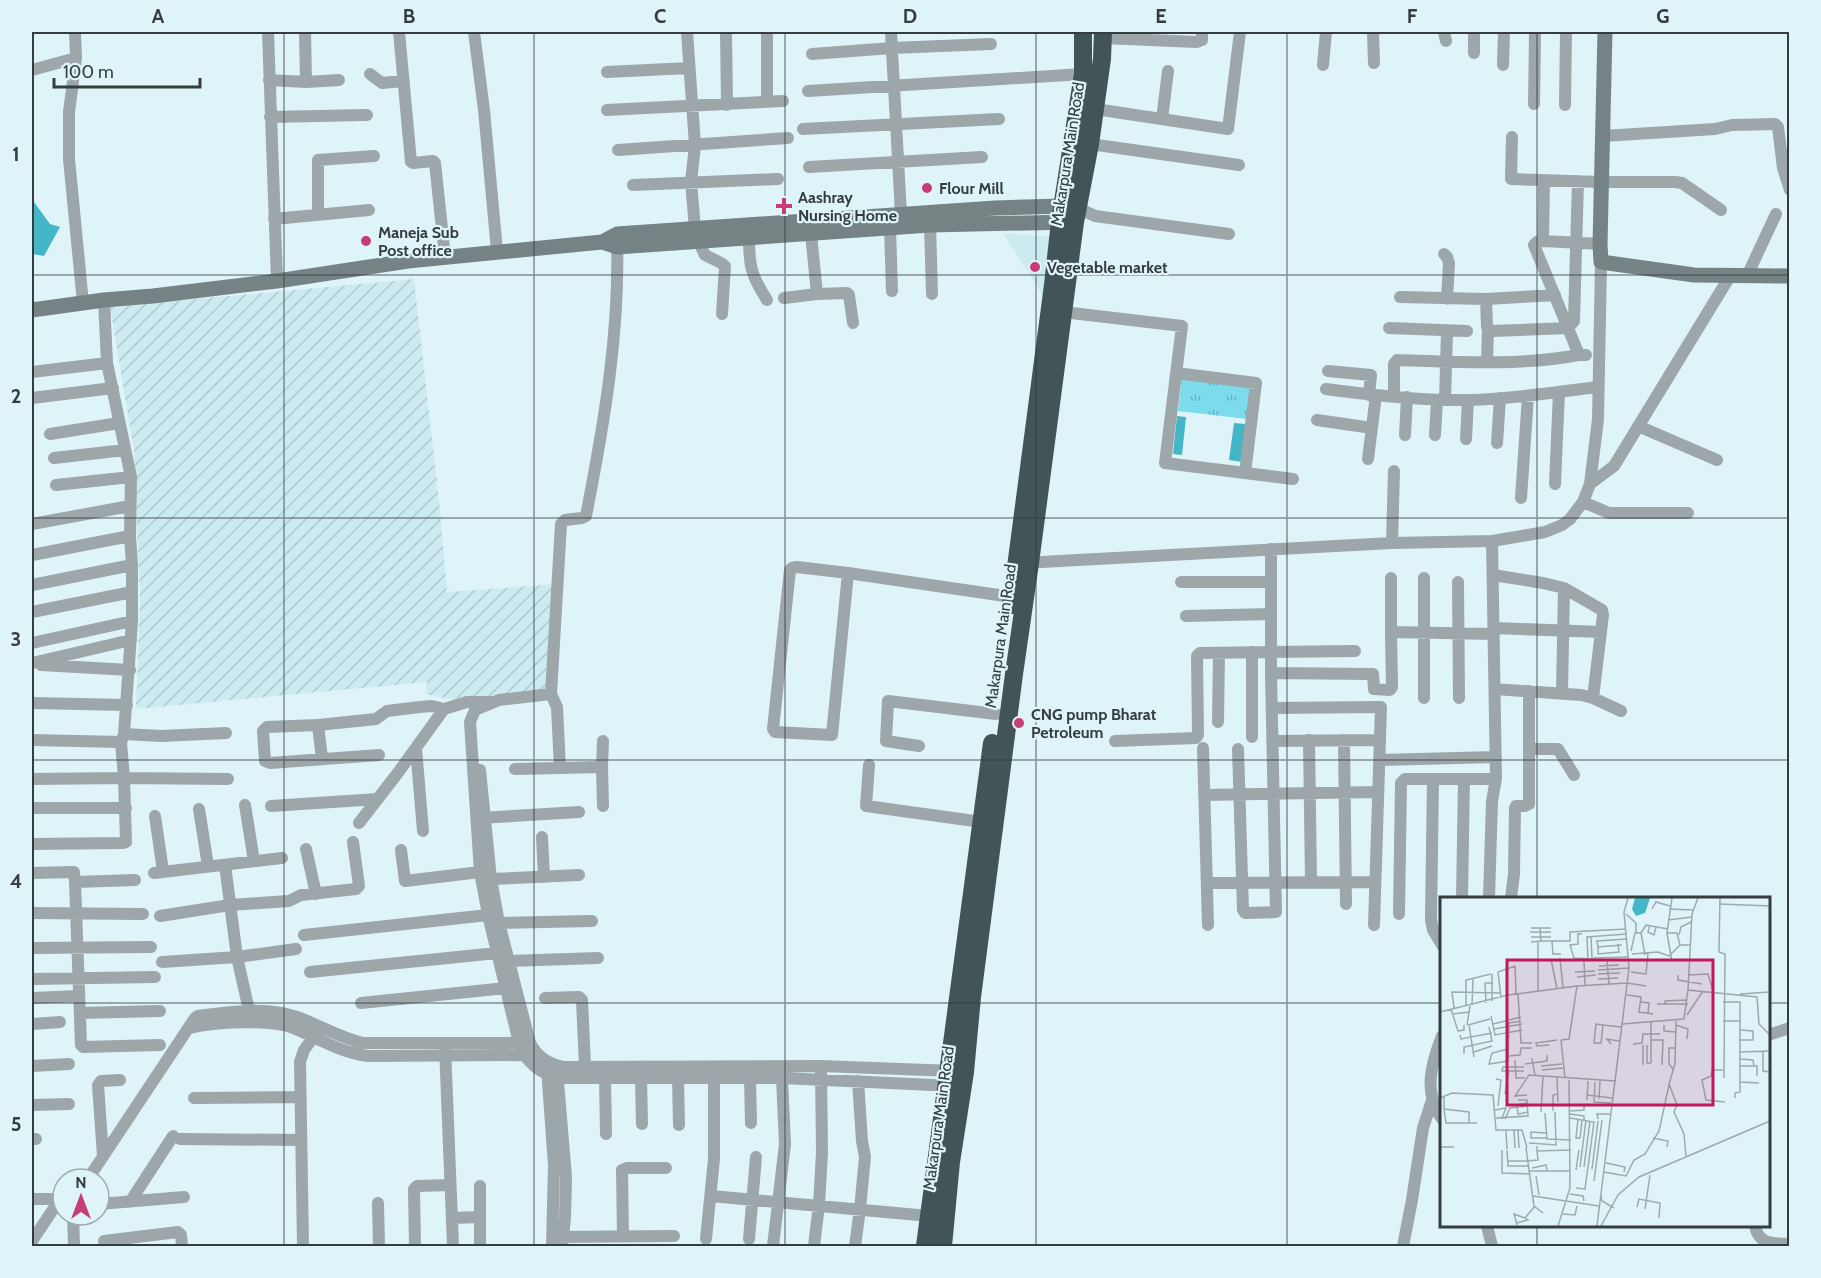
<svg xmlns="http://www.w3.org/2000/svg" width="1821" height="1278" viewBox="0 0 1821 1278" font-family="Cabin,sans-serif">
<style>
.built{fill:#ccebf1}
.industrial{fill:url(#industrial-furrows)}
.park{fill:url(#park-tufts)}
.water{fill:#45b6c7}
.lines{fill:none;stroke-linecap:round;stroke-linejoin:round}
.street{stroke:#9da6a8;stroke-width:12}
.secondary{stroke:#768385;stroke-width:15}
.highway{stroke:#425458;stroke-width:18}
.grid{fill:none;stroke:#353d3f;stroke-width:1.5;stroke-opacity:0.55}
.poi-dot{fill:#c73d75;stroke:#dff4f8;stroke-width:2}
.labels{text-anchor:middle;stroke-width:4.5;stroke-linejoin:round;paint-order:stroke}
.street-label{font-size:16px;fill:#353d3f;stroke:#dff4f8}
.poi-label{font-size:16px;font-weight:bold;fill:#353d3f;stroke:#dff4f8;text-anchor:start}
.inset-road{fill:none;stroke:#9babae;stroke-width:1.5}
.view{fill:#c2185b;fill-opacity:0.15;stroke:#c2185b;stroke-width:3}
.inset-edge{fill:none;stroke:#353d3f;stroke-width:3}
.neatline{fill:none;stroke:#353d3f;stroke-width:2}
.grid-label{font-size:20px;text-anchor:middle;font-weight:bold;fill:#353d3f}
</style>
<defs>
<pattern id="industrial-furrows" width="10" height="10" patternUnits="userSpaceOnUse" patternTransform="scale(1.5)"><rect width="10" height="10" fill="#ccebf1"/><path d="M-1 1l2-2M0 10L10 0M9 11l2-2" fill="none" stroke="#b0cad0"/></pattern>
<pattern id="park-tufts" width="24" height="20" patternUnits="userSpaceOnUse" patternTransform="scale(1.5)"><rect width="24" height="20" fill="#7ddcec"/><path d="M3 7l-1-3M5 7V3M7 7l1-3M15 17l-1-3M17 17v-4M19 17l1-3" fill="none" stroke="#67b4c1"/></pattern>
</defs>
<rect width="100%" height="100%" fill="#dff4f8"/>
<!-- built -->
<path class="built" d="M1003,233L1050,237L1043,296Z"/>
<!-- industrial -->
<path class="industrial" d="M414,279L439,501L447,592L558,584L551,691L542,695L448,699L426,694L427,682L136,709L140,597L134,451L110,307Z"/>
<!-- park -->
<path class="park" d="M1182,378L1251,387L1247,419L1178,411Z"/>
<!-- water -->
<path class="water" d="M32,174L34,176V202L50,224L60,227L44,256L32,254Z
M1177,416L1186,417L1182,455L1173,454Z
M1234,423L1246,424L1242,462L1229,460Z"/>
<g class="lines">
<!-- street -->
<path class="street" d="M75,32L76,58
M268,32L277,281
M305,32L306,82
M399,32L411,162L413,163L433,161L435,163L445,257
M474,32L484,110L497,251
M687,32L695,145L691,182L695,229
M726,32L727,105
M767,32V102
M891,32L901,214
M1373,32L1374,63
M1444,32L1446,41
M1103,38L1197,42L1202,40V32
M1474,53V32
M812,54L892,48L991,44
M1323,65L1326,32
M1503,65L1504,32
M32,70L76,58L69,112V159L83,303
M607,72L689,68
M370,74L382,83L403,81
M269,80L306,82L339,80
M808,91L1083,74
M1534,104L1535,32
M1565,105L1566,32
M1095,109L1228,129L1240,32
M607,110L783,101
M270,117L367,115
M1162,119L1168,71
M803,129L999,119
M1603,136L1715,129L1732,125L1775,124L1778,127L1783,168L1790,190
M1512,137L1511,179L1601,182H1675L1682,183L1721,210
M1090,144L1239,165
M618,150L788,138
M809,167L982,157
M633,185L778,179
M1078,208L1095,216L1229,234
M318,215V160L374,156
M274,219L369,210
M930,225L932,294
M890,228L892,291
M811,234L817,294L847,293L849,295L853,323
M749,237C749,266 751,275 767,300
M617,238C620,332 604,424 586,516L582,518L565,520L561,524L551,694L499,700L475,710L470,722L480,872L488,915L519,1043C526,1062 537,1071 557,1078H782L954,1086
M702,241V249L705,255L721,263L725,266L722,314
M1543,241L1544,180
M1444,254L1447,257L1449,263L1447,299
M1747,276L1776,214
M1400,297L1486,299L1555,295
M784,298L817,294
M1486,299L1487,327L1492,331L1568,328L1574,321L1578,181
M104,300L107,363L131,477L130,536L132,565V621L124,734L161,736L226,733
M1063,312L1182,326L1165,463L1293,479
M1389,328L1467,331
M1586,355H1579L1534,245L1537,242L1543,241L1600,244
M1487,362L1488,329
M1328,371L1371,375L1369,395
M32,372L107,363
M1176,373L1256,383L1245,473
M1326,389C1373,395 1422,401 1469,400C1512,399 1555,392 1598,387
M1394,397V364L1397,360C1458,362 1519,366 1579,355
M32,398L113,388
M1445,400L1447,332
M1317,420L1372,428
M1638,426L1717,460
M50,434L119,423
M1405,435L1407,397
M1435,435L1437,400
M1466,439L1468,400
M1497,443L1500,398
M54,458L125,450
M1368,459L1376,395
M1555,484L1559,392
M1590,484L1614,466L1730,276
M56,485L131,477
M1521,498L1528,396
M1583,502L1609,513H1688
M32,524L130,506
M1392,543L1394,471
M32,555L130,536
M1023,563L1392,543L1492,541L1545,532L1562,525L1570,519L1583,502L1590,484L1598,419L1601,262
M848,573L797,567L792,568L790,570L773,729L775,732L832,735L848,573L1012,597
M1493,575L1543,583L1564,588L1602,610L1603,615L1593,698
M1391,578V632L1494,634
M1424,578V698
M1181,582H1271
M1458,582L1459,698
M32,585L132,565
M32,612L132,592
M1186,616L1271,614
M1494,628L1601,632
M32,643L132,621
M32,663L131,640
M41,665L130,670
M1271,673L1371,674H1373L1374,689L1390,690L1392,687L1391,632
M1495,689L1581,695L1593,698L1621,711
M1562,693L1564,588
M551,694L557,707L560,768
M32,703L127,705
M1272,708L1381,707L1374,925
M1218,722L1219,653
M318,725L322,759
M1252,737V652
M32,740L121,742L123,737
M1309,740L1311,881
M1344,740L1346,904
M603,741L602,767L603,806
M1115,741L1196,738L1198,735L1197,656L1200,653L1355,651
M1273,741L1380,740
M919,746L886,741L888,701L996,714
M416,748L423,831
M1203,748L1208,925
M1238,749L1243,910L1245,913L1276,912L1271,673V549
M1529,749H1558L1574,775
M379,755L270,763L265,761L263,731L267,727L318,725L376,719L387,711L420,707L432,706L444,709
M1379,760L1496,757
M869,765L866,806L982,822
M515,769L602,767
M480,770L491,879L499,923L530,1043C537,1057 548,1064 563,1067L821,1066L954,1071
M32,779L124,778L121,742
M1204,795L1378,792
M245,805L254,861
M271,806L378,799
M32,808H126
M199,809L208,866
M155,816L163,871
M480,818L579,812
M359,823L397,774L444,709L467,702H490
M542,837L544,877
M32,844L123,843L126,842L124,778L228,779
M306,849L316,894
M401,850L405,881L480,872
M225,865L237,957L251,1019
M32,873L74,872L75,882L135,880
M154,873L282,858
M491,879L579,875
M75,882L81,1045L83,1047L160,1045
M1207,883L1375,882
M1462,898L1464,779
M1489,898L1492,801L1496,779L1492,541
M1511,898L1514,874L1515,808L1516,806H1525L1529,804V691
M32,913L143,914
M1399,914L1401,783L1405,779H1433
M160,916L230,905L289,901L301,895L356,889L359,886L353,842
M499,923L592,921
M304,935L488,915
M1442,945L1433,930L1431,920L1433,779H1496
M32,948L151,947
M509,961L598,958
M162,962L237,957L296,949
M310,972L497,953
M32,979L155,977
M32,998L79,996
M545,998L579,997L582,1000L585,1067
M361,1003L506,988
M80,1013L160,1011
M32,1024L60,1022
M190,1028C214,1022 270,1019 293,1028C318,1038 341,1053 368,1056L529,1055
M1768,1035L1790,1028
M1442,1036C1431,1064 1423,1093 1442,1119
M445,1047L453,1246
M32,1066L69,1064
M547,1068L554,1165L552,1246
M557,1070L566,1177L565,1218L562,1246
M641,1078L642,1124
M678,1078L679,1125
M750,1078L751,1123
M605,1079L606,1134
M194,1098L301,1097
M32,1105L69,1104
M32,1139H36
M180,1139L301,1140
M103,1156L98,1085L101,1081L120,1080
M88,1179L195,1018L198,1016C230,1012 266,1006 297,1017C319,1025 340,1038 363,1043H526
M480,1186V1246
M711,1196L929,1216
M32,1199H63
M130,1202L173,1136
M378,1203L379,1246
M99,1204L184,1197
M73,1215L74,1246
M452,1218L480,1217
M1487,1226L1492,1246
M1755,1226C1759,1245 1772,1243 1790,1244
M623,1236L622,1170L627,1168H666
M555,1237L674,1236
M706,1239L714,1159V1070
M749,1239L756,1157
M32,1241L60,1199
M104,1241L178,1232L181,1235L182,1246
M303,1246L300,1062L304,1050L318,1031
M415,1246L414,1189L417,1186L450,1185
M773,1246L785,1144L782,1078
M814,1246L819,1205L822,1152L821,1071
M855,1246L860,1209L865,1157L862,1141L858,1081
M1403,1246L1412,1200L1423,1128L1432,1100"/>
<!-- secondary -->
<path class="secondary" d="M1605,32L1600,244L1601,262L1694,275L1790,276
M602,242L617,234L995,208L1062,206L1073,208
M32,310L104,300L153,296L277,281L408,261L602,242L617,247L930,225L1070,222"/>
<!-- highway -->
<path class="highway" d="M1011,605L1053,285L1060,221L1083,74V32
M925,1246L992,743
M943,1246L951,1162L965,1072L972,997L1014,674L1030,563L1075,222L1090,144L1102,59L1103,32"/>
</g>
<!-- grid -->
<path class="grid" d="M284,32V1246M534,32V1246M785,32V1246M1036,32V1246M1287,32V1246M1537,32V898M32,275H1790M32,518H1790M32,760H1790M32,1003H1442M1768,1003H1790M1537,1226V1246"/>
<!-- markers -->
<g class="poi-dot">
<circle cx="927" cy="188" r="6"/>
<path d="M781 197h6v6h6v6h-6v6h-6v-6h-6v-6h6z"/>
<circle cx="366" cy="241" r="6"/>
<circle cx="1035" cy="267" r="6"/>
<circle cx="1019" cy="723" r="6"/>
</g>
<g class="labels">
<!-- street labels -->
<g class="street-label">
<text transform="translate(1067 154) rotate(-81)" y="6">Makarpura Main Road</text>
<text transform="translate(1000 636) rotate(-82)" y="6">Makarpura Main Road</text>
<text transform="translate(938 1118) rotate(-82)" y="6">Makarpura Main Road</text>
</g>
<!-- poi labels -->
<g class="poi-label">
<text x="939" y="194">Flour Mill</text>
<text x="798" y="203">Aashray<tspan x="798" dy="18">Nursing Home</tspan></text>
<text x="378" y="238">Maneja Sub<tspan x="378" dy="18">Post office</tspan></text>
<text x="1047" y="273">Vegetable market</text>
<text x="1031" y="720">CNG pump Bharat<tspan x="1031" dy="18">Petroleum</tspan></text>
</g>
</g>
<!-- overview -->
<g transform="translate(1440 897)">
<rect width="330" height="330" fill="#dff4f8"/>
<path d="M195,1H210L205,16L196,19L192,12Z" fill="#45b6c7"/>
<path class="inset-road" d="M232,1L227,36H237L240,48H250M258,1L252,17L248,93L317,100L319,127L330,138M280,1L279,55L285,57L284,181M279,7L330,9M212,12L216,5L230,9M229,12L253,13M186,17L196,26V36M228,23L252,20M210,28L208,35L214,38L216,30M91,31H111M90,35H111M227,36L232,65M142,37H138V47L130,48L134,61L152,62L151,39M239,38L241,30L251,25M91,40H111M98,44V95M101,44H130V35L186,32M112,44L113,57H121M91,45L101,44L100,31M182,48L158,50L157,44L187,42M158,50V57L179,55L178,47M191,54L195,36H201M192,57L218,55L229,59L240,48M205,58L201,36L206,28L228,32M120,61L123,91M153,61L189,60M111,62L117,92M148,62L147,40L187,37M144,64L145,89M167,64L169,87M159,69L179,68M158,73L189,71M135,75L155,74M191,75L206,77L208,56M52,77V104M158,77L180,76M238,78V83L262,87M248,78L268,77L273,94M137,80L156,78M158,82L178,81M78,97L81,146H92M300,97L330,95M187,98L201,100L199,115L213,117M61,101L58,75L75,69L76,97M200,105L209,106L208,116M283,105H300V124H283M46,106L45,86H53M217,107H248M32,108L33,82M225,108V104L246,103M26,110V83L51,77M14,111L12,95L60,96M11,112L18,134L24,133V128M0,115L68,98L137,89L187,86L206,89M12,117L30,115M247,118L263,94M51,119L55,138L82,133M236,124L235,167L229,187L237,208L234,215L244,237L246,260M300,124V185L319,186M211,125V166M53,127L81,120M182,127L244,122L248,93M27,128L30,109M28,128L50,122M29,128L34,160M163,128L156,127L154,146H161L163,128L181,130M224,128V134L236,135M236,128L248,132L247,142M54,132L82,127M20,138L21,142L52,136M121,143L125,181M121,143L129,142L137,89M211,143H223L222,168M300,143H313V134L300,133M171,147L167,142L179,144M193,147L202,146L203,137H220M109,148L97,149L96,146L117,143M203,148V168M207,148V166H211M68,152L52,156L49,167L68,164L69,126L81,124M323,154V174L330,175M34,155L52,149M300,155L330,154M24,157V150L52,144L49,130M68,159L80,158L81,151H92M92,161L95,179M300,162L313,163L314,169M75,163L76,181H85M85,167L107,164V158M101,169L122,167M300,169H317V179M84,170H63L62,174H84M233,172L229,167V151H236M102,173L123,171M283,173H272L271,179L262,183L266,203L285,205M117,181L118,205M56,182L61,183L58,209M155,185L154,205L171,206M65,197L69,173M87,198L75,199L89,178L176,184M147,198L172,201M4,200V212L29,215V226H37M0,201L12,196L53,198L56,233H82L87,251M295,201V196L300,195V185M159,202L160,184M147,203L148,184M87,206L77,208L78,217L88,215M4,212L6,226H29M55,213L66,211L62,221M113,214V198L118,197M130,214L144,213V208M101,215L103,179M105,216L107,242L131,243M130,217L144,219V223M56,221L88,219L87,203H78M130,221L154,225L145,292L136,291M65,222L70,211L88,209M138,222L136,241H140L142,223M158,222L157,217H170M0,228V250H14M74,233L75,251M78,233L79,251M66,234L67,252M106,236L91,235V241H107M213,241L228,244L227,250M89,246L116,248L115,215M97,249V254L131,253M86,251L94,309L103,316M62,253V276L90,277M67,253L68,269H88M68,264H87M87,264L98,263L97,254M166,266L185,270L184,275M140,270L146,223M144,270L150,224M92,271L106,268L107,274M152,272L158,224M136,273L139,253M89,274H130M164,275L186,279L194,263L205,257L219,234L229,188M96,279L99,298M154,284L162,223M130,297L143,299L144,304M161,298L162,304L174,311M93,299L159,309M197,310L199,302L220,306L219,321M205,312L210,278M123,317L135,318L137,309M77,326L88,323L85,321L95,309M77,328L74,317L85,321M118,329L130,291L129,183M157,329L189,71L184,15L188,1M161,329L178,298L199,280L330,224"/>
<path class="view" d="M67,63H273V208H67Z"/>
<rect width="330" height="330" class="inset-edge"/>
</g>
<!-- border -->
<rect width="1821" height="1278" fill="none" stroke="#dff4f8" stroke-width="66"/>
<!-- north arrow -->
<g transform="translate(81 1197)"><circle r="28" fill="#dff4f8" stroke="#9babae" stroke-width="1.5"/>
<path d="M0-4.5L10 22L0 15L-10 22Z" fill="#c73d75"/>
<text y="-9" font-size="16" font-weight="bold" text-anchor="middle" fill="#353d3f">N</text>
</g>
<!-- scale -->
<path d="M54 78v9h146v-9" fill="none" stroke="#353d3f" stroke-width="3"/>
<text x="63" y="78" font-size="18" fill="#353d3f" stroke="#dff4f8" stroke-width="4.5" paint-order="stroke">100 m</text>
<rect x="33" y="33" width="1755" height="1212" class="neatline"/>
<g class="grid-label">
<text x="158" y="23">A</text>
<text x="409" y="23">B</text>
<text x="660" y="23">C</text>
<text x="910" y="23">D</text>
<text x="1161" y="23">E</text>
<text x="1412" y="23">F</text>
<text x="1663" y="23">G</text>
<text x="16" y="161">1</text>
<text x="16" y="403">2</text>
<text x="16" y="646">3</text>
<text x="16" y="888">4</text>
<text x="16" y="1131">5</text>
</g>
</svg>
